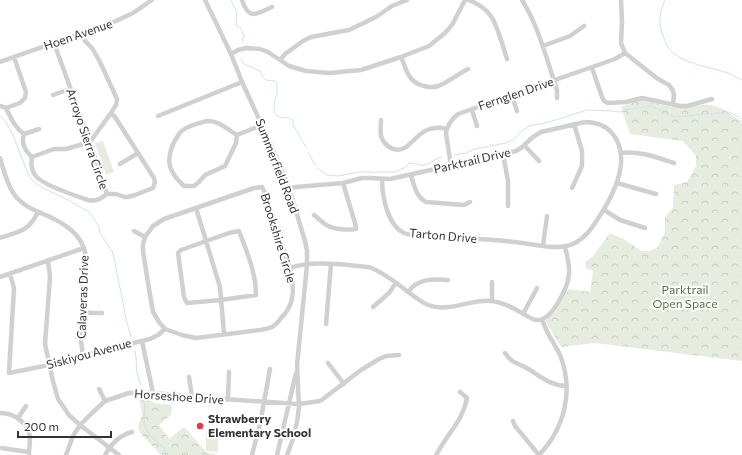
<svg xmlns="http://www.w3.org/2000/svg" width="742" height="455" viewBox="0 0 742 455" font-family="Commissioner,sans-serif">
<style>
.forest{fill:url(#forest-crowns)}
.pitch{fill:#e6ecdf}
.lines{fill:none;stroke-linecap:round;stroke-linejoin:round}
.stream{stroke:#cfe2ee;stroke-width:1}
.minor{stroke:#d0d0d0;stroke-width:4.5}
.poi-dot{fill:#e63946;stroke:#fff;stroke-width:1.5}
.labels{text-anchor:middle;stroke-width:4;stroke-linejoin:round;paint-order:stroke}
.street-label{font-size:12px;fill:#333;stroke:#fff}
.park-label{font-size:12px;fill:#56703f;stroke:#fff}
.poi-label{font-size:12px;font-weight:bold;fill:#333;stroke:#fff;text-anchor:start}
</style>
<defs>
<pattern id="forest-crowns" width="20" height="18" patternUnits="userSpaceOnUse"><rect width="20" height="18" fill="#e6ecdf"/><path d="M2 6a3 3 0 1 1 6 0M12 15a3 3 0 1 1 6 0" fill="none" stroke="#c6cbc0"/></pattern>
</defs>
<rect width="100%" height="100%" fill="#fff"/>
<!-- forest -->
<path class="forest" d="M640,100C655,101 670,109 685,108C694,107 703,103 712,105C717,107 723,108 726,111C732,115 735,118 742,121V361L595,343L561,347L547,324L546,321L553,313L555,312L569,289L590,292L593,270L586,269L585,262L592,257L610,233L627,241L641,251H649L657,248L665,233V217L673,208L674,185L687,182L696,166V156L683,141L630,134L621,107Z
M139,398H152L153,403L172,405L171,415L159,425L169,439L184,427L207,453L215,454L216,455H161L141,434L138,427L142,414Z"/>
<!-- pitch -->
<path class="pitch" d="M103,141L114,172L106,175L95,143Z
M206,433L218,434V452L208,451L206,450Z"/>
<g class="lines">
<!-- stream -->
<path class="stream" d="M231,0L237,13L236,25L241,29L244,35L242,42
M665,0C660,10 658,22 662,33C664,39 666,45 670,50C682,64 711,67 728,73C733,75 737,78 742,80
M240,58L244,64L260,71L263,77L266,80L275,81L277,84V95L275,98L274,111L276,115L282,118L287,117L293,120V125L306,147
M0,116L6,122L13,135L28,174L34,182L41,187L70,201L89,212L99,227L100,233L113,253L121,293L126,319L131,337
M308,152L315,165
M454,155L466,153L475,149L506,143L514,139L523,130L529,126L549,122L587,110L612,111L621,112L625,110L650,106L674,117L729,112L742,119
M317,168L327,175L338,176L359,172H395L406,167L409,163C415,163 420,166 425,165C430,164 434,159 442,157
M135,351L136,358L137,373L141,386
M142,397L145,406L144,424L146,429L150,435L165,449V455"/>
<!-- minor -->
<path class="minor" d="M205,0L231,54L242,82L271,145L289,188L305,241L307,251V265L297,365L299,407L297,422L293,439L287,455
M242,0C249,21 256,14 272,7
M469,0C476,3 485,8 490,15C497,23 503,47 507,59
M522,0C539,27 547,61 557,90V98
M621,0L622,22L621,43L625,53L658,79L669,85L672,89L674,94L673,104
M543,46L570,36L584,26
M231,54L238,50L246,48L260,49L268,52L289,66L306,71L329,73L361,70L401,57L429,46L445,33L452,25L465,0
M401,57C404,63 406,72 410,77C415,85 429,89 438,86C448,82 458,74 468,69
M280,60L285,54L303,41L311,37L349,30L376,17L392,6L407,0
M0,62L116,21L133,13L152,0
M592,68L602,97L604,101L608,103L626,102L642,98L680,106H687L712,99
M53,95L70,89
M512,96L517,111
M0,106L6,108C11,118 15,128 24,134C21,143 25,151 32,157C31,163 31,169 35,175C40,184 76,196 88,200C95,202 101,199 107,194L90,142L54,43
M6,108L20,103L25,98L26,92L14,57
M472,110L477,126
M158,116L242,82
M381,120C381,125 380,131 381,136C384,146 396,154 406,147C408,146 410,143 413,141C422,131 432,125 446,129
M207,121C218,120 227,129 237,135L236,143L225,166L205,175L199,182L194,186H184C169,172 165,162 174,142C177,138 179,132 183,130C190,125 199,123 207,121Z
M24,134L39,129
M237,135L262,125
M524,145L539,161
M621,153C641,151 656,157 674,163
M503,154L508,181V206
M32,157L54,149H66L90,142L111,113L116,105L117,99L100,62L92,48L85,41L82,33
M0,158C3,168 7,183 12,191C14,195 20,201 24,204C33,211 43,213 52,218C69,226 85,239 86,259L80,334L83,355
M120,164L138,153
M451,166L446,133C447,125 452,119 458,114L615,59L625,53
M411,175C414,185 416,197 426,202L464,205L470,202
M617,183L656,194
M262,187L264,191L290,268C294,286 296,304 281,318C279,321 276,325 272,327C268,329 264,329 260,330L196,338L182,335L165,329L159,322L153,312L148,283L143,251V244L145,237L153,226L164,219L254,188Z
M289,188L296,187L343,183L362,178H370L390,179L503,154L516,151L521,148L533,137L541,132L585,122C595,122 605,125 612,133C633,158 614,194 599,217C592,228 586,237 575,243C569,246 564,247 557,247C540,247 523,242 506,241C484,239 462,238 440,237C428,237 414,237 404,233C387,225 382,195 382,179
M572,188L582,166V151L574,124
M107,194H116L124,197H128L135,195L153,188L155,182L154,178L115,117L111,113
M196,208L220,287L224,334
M604,210L620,220L645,228
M314,215C318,218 322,222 326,225C335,230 347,230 356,229L355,223L343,183
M134,231L145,237
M239,231C247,252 256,273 256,295L221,300L187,303L184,297L178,253L181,250L229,233Z
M0,238C20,231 28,232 38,212
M543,246L547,216
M48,260L50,277L45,344L53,381L58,399L69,415L80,425L119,455
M290,268C313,260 345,265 369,267C382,272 397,283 408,292C414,296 421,302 428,305C449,313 470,299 491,301C503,302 513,308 522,313C527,316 531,319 536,320C552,322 568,287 569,274C570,265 567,256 565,247
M10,274L14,288L9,373L49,365L83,355L150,339L158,335L165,329
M0,277L84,248
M408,292C418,278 433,279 448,280
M492,301V282
M373,307L389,293L396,283
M83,312L92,313H102
M523,314L537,288
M326,324L331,264
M142,341L153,393
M505,353C511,362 516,363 525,367C539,375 550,386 567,386
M328,363L344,384
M189,377L192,397
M99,389L105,401
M228,400L229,372
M0,413C14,413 29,423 30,438C30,444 29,450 29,455
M18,418L26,406
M513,421L515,426L539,455
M2,448L8,449L29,452
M66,455L73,436L80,425L91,414L105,401L129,393H153L224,399L299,404L320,401L323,399L361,370L379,359L386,356L399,355
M105,455C111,444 120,435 132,432
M252,455L260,424L270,369
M277,455L296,373
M436,455C440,448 444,442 448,436C457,423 464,414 467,398L460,392
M539,455C565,428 574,390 560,355C558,350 555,347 553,342C548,335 545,327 542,320"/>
</g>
<!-- markers -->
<circle class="poi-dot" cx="200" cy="426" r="4"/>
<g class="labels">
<!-- street labels -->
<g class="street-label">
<text transform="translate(78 35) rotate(-19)" y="4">Hoen Avenue</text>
<text transform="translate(516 94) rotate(-19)" y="4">Fernglen Drive</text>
<text transform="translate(87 139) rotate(71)" y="4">Arroyo Sierra Circle</text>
<text transform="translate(472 161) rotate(-13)" y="4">Parktrail Drive</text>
<text transform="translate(277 166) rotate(69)" y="4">Summerfield Road</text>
<text transform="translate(443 236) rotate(5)" y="4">Tarton Drive</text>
<text transform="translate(278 238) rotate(73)" y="4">Brookshire Circle</text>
<text transform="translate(83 297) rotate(-88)" y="4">Calaveras Drive</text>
<text transform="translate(89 354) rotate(-15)" y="4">Siskiyou Avenue</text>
<text transform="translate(179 397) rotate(4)" y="4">Horseshoe Drive</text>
</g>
<!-- park labels -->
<g class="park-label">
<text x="685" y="294">Parktrail<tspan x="685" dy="14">Open Space</tspan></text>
</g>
<!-- poi labels -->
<g class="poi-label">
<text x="208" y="423">Strawberry<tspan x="208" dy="14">Elementary School</tspan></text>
</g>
</g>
<!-- scale -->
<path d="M18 431v6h93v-6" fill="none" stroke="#333333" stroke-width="2"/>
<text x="24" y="431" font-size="12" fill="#333333" stroke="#ffffff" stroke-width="3" paint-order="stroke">200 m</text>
</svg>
